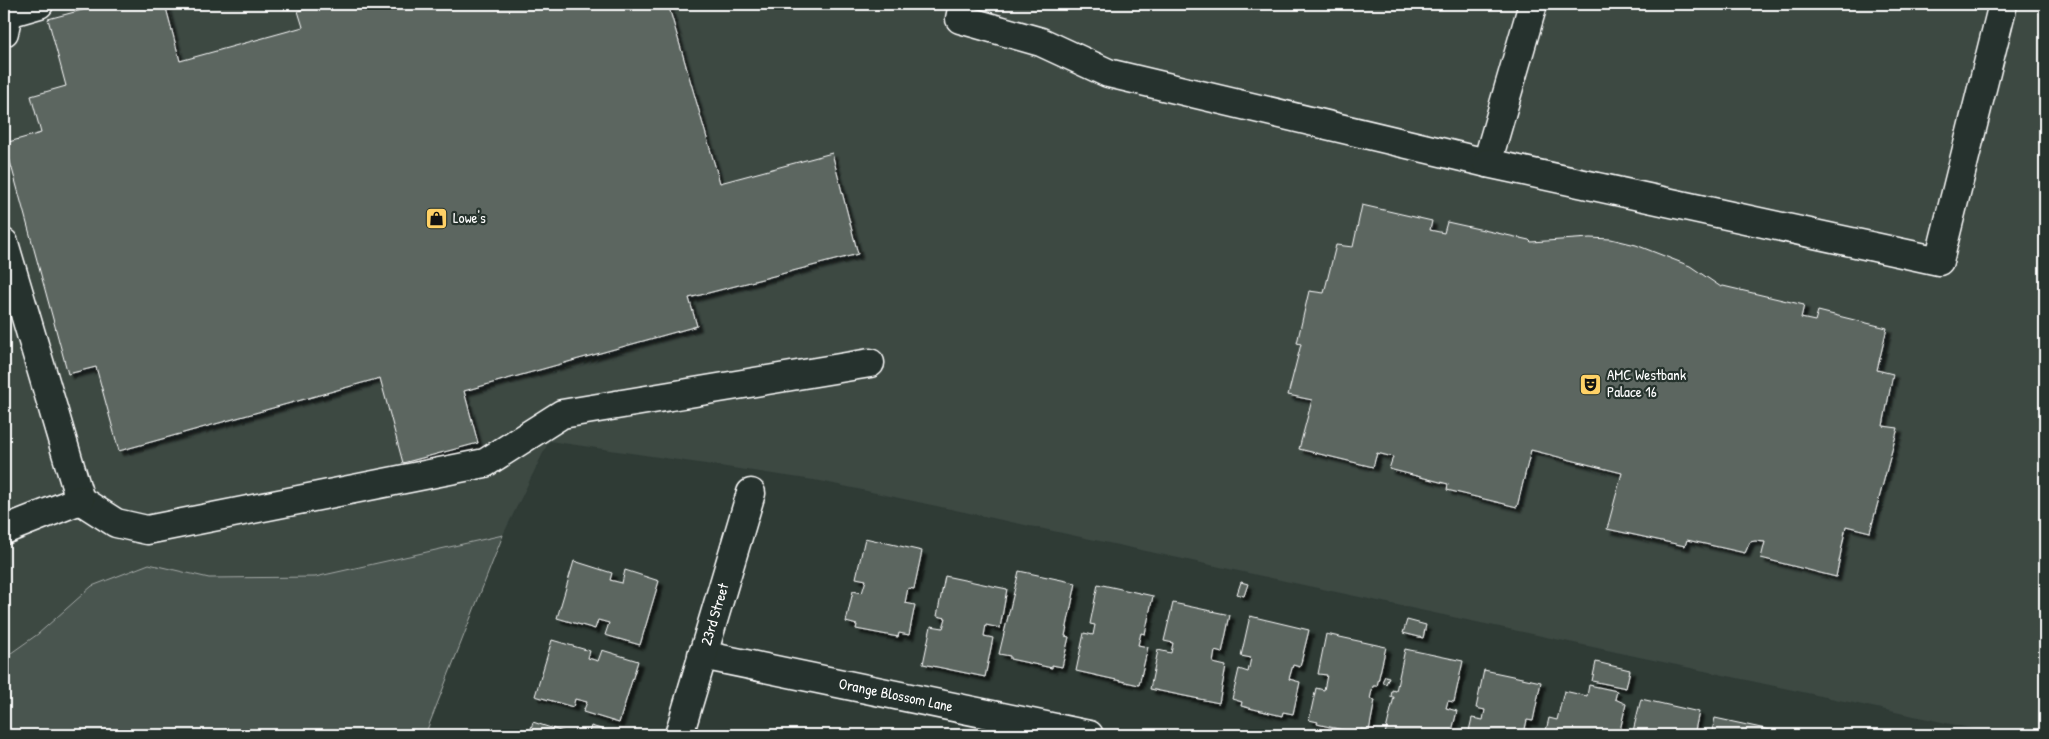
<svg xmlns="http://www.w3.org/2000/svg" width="2049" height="739" viewBox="0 0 2049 739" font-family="'Patrick Hand',sans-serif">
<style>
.built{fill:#3c4842}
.green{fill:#4a544f;stroke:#a4aaa7}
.building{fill:#5b6661;stroke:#fff;filter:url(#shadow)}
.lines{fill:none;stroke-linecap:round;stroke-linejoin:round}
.minor-casing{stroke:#fff;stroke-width:31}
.minor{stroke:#26332d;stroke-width:28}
.labels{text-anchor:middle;stroke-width:4.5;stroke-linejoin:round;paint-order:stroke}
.poi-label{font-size:15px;fill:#fff;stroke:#26332d;text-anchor:start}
.street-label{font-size:15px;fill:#fff;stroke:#26332d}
</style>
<defs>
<filter id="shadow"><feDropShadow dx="4.5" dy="4.5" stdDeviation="1" flood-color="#0009"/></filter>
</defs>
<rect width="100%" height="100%" fill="#2f3b35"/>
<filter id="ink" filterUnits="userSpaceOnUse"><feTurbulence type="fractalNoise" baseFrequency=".02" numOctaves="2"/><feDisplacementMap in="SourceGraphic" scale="10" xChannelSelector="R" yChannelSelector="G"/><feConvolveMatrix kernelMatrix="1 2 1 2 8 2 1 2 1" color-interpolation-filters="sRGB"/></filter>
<g filter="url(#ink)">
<!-- built -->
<path class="built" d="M4,4H2045V735H2002L820,481L549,441L503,535L315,577L209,578L149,564L38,634L4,658Z"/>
<!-- green -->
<path class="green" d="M503,535L425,735H4V658L38,634L92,586L149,564L209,578L315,577Z"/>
<!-- building -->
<path class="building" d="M105,4H165L180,61L303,27L298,11L325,4H668L720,183L832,153L858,254L689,298L697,326L464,391L478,443L403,463L380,378L119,451L96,367L68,374L5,143L41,133L31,96L66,86L48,19Z
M1362,205L1432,221L1430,230L1444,233L1447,222L1529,240L1531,242L1590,238L1611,239L1636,245L1690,266L1721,287L1723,286L1804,305L1801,318L1815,321L1818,311L1887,328L1877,370L1893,374L1883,426L1898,428L1870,532L1846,526L1836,577L1761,558L1765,542L1755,541L1750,542L1745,553L1687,540L1685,546L1607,529L1622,473L1531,450L1517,507L1447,490L1448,484L1389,469L1393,457L1377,453L1373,467L1299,449L1312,400L1288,395L1301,344L1297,343L1309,291L1324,293L1336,245L1353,247Z
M865,538L922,551L914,589L908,588L905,603L915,605L909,635L899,633L898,637L856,629L857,625L846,622L853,591L862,593L866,580L856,578Z
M574,561L612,573L610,580L622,583L625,570L659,581L640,645L605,635L609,623L598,620L595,629L557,618Z
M1019,571L1076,583L1065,636L1069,637L1062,667L1052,665V668L1010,659V656L999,654Z
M945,576L1007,589L1000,628L986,625L984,636L993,638L985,677L923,664L931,626L943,628L946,618L937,616Z
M1241,582L1248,584L1244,596L1237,594Z
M1098,584L1153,596L1145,634L1141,633L1138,645L1148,647L1139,685L1076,671L1084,633L1093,635L1095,625L1090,624Z
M1173,603L1230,615L1222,653L1215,651L1213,663L1226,666L1219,703L1150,689L1158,650L1171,653L1173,643L1164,641Z
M1250,616L1309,630L1300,667L1293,665L1289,679L1300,682L1293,714L1283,712L1282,716L1241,706L1242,702L1232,699L1239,669L1248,672L1251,658L1241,656Z
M1407,620L1426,625L1423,638L1403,633Z
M1326,634L1386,647L1377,686H1373L1370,699L1375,700L1369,731L1361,729L1360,734L1317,724L1318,722L1309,720L1316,688L1324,690L1327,675L1318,674Z
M552,640L590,651L588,658L598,661L602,650L638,661L619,723L583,712L587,702L575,699L573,707L535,696Z
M1405,649L1463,661L1454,702L1448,701L1446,708L1457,711L1451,735L1385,734L1394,697H1391L1392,690L1396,691Z
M1596,662L1630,670L1626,688L1592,681Z
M1484,670L1541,682L1533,721L1527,720L1525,729L1538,732L1537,735H1468L1472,718L1483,720L1485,710L1476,708Z
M1385,676L1389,677L1386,684L1382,682Z
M1589,685L1617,691L1615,699L1626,704L1619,735H1545L1549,718L1557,720L1564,691L1587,696Z
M1641,699L1699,712L1694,735H1632Z
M1715,718L1775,731L1774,735H1711Z
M533,722L569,734L529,735Z
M591,726L618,734V735H582L583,734L588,735Z
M1794,730L1817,735H1792Z"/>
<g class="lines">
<defs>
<g id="minor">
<path d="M963,4L960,19L1041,42L1108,73L1487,163L1533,4"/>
<path d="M4,32L8,13L39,4"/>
<path d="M1487,163L1939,261L2003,4"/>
<path d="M4,243L80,500L116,523L147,530L485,463L562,414L870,363"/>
<path d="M4,530L80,500"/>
<path id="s1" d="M702,655L1089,735"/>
<path id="s2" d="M679,735L751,493"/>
</g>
</defs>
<!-- minor casing -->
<use href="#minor" class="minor-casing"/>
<!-- minor -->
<use href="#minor" class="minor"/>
</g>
</g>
<!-- icons -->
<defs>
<symbol id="shop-square" viewBox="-11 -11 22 22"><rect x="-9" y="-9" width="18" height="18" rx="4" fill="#ffd166" stroke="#26332d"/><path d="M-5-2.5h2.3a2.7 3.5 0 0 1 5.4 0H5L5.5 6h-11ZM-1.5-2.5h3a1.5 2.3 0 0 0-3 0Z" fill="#111"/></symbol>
<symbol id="theatre-square" viewBox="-11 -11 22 22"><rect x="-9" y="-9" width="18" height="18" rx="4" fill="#ffd166" stroke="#26332d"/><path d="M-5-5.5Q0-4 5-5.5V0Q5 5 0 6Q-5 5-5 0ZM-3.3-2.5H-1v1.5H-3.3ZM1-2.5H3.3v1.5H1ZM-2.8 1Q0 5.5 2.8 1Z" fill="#111"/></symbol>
</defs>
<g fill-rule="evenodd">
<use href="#shop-square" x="424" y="206" width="25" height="25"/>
<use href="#theatre-square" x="1578" y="372" width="25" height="25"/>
</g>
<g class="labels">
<!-- poi labels -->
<g class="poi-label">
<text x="453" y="223">Lowe's</text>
<text x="1607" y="380">AMC Westbank<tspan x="1607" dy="17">Palace 16</tspan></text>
</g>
<!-- street labels -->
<g class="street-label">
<text dy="5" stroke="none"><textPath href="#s2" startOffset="126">23rd Street</textPath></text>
<text dy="5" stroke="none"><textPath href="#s1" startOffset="198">Orange Blossom Lane</textPath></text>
</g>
</g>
<!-- margin -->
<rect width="2049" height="739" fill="none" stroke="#26332d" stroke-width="20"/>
<rect x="10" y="10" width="2029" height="719" fill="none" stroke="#fff" stroke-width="2" filter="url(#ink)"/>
</svg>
